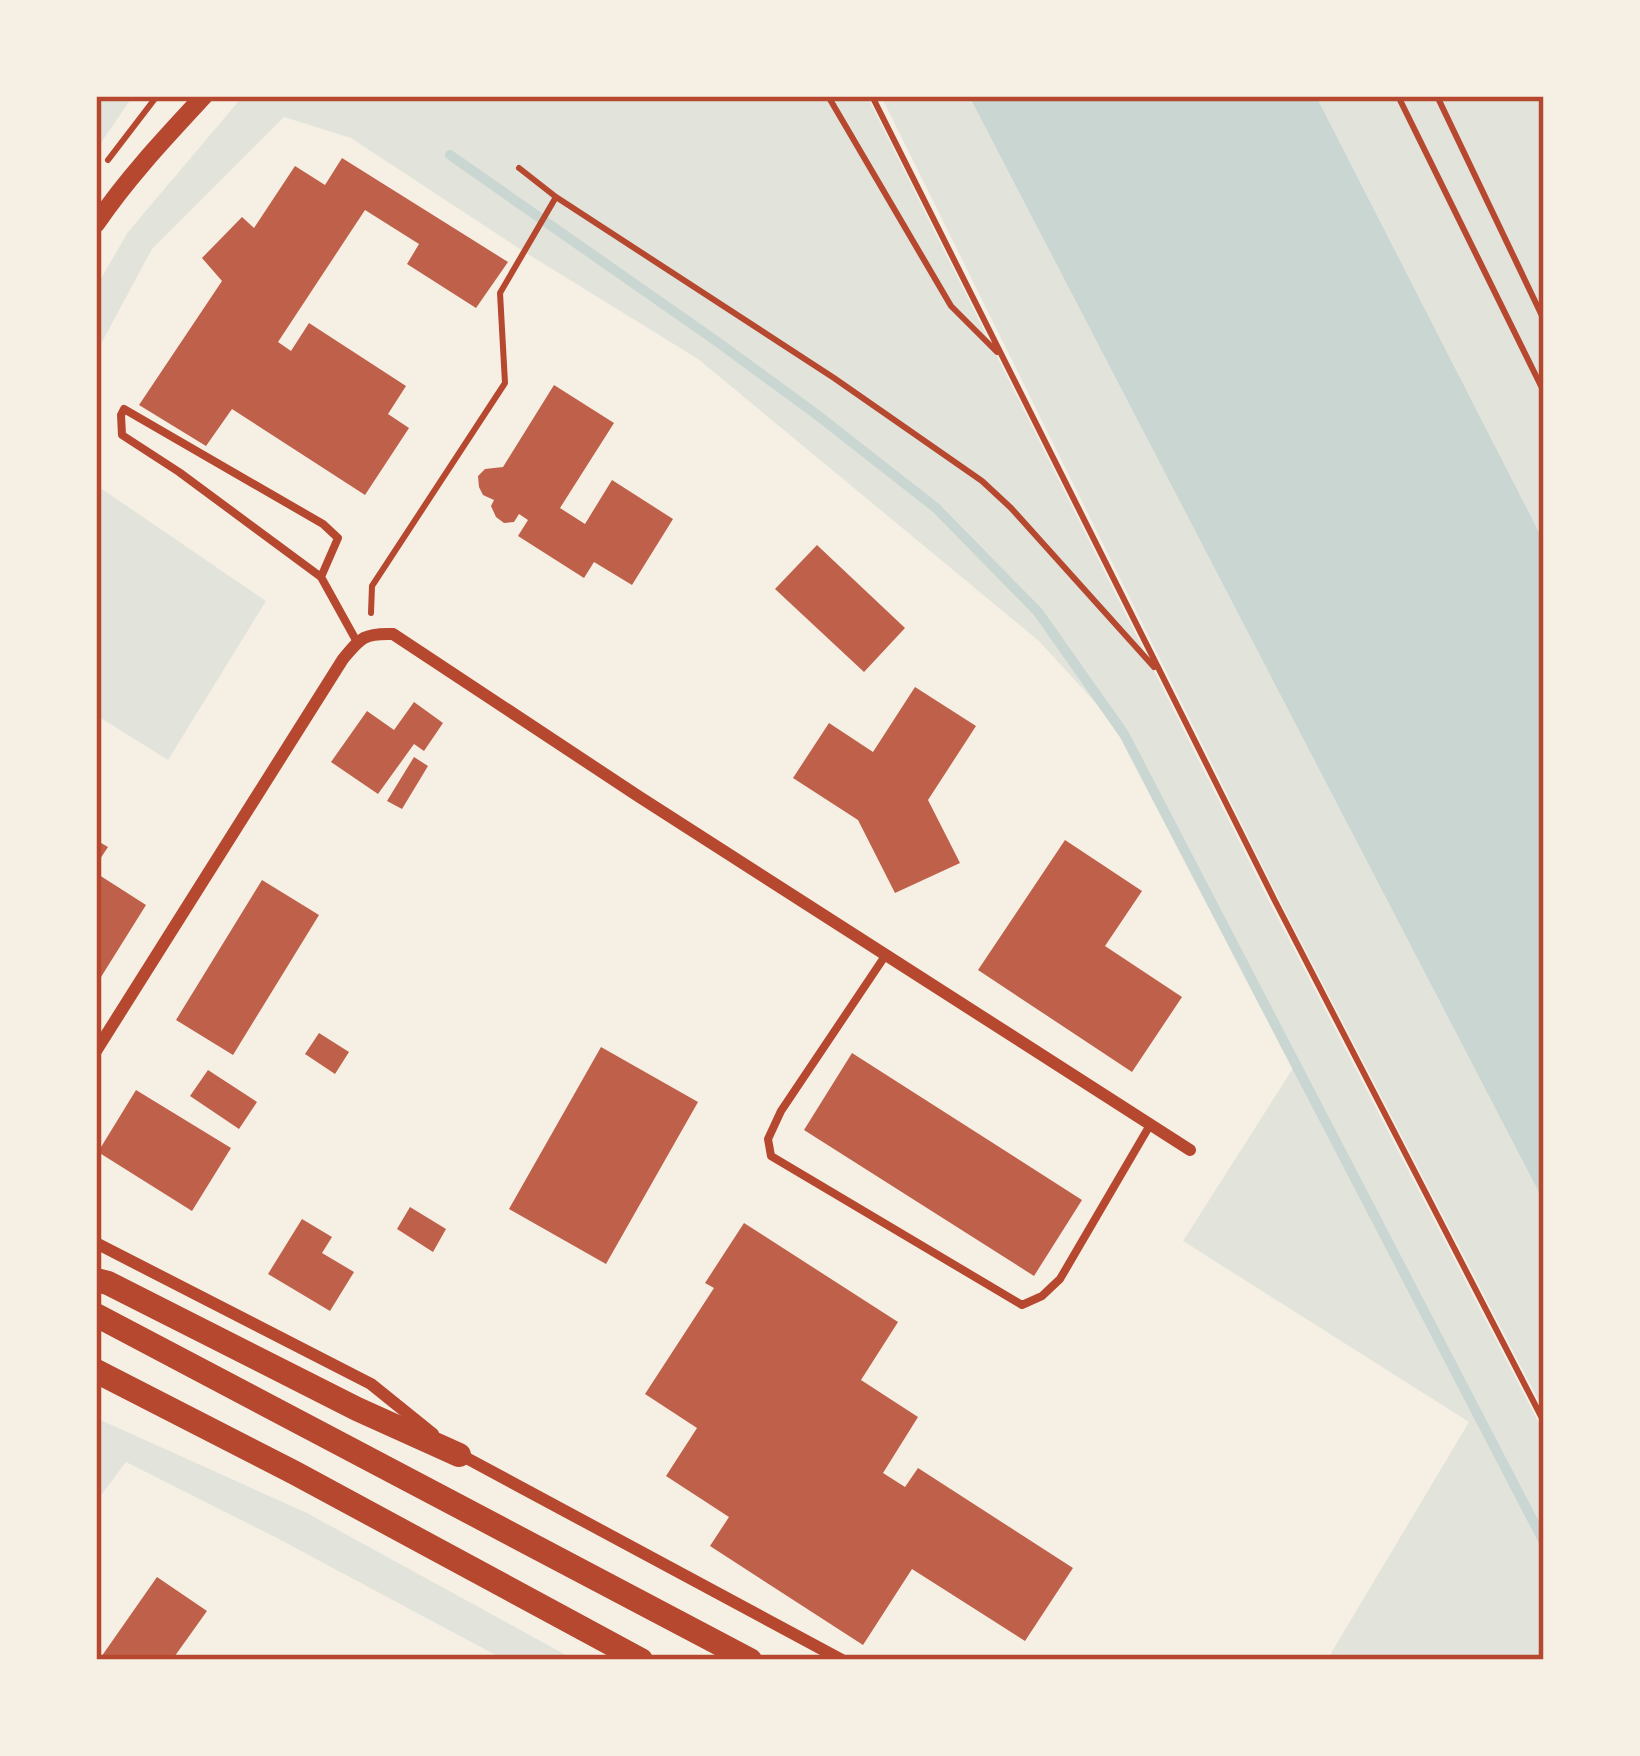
<svg xmlns="http://www.w3.org/2000/svg" width="1640" height="1756" viewBox="0 0 1640 1756" font-family="'Exo 2',sans-serif">
<style>
.green{fill:#e2e4dc}
.water{fill:#c9d6d2}
.lines{fill:none;stroke-linecap:round;stroke-linejoin:round}
.stream{stroke:#c9d6d2;stroke-width:10}
.building{fill:#bf614a}
.path{stroke:#b5482f;stroke-width:6}
.service{stroke:#b5482f;stroke-width:8}
.minor{stroke:#b5482f;stroke-width:12}
.tertiary{stroke:#b5482f;stroke-width:18}
.trunk{stroke:#b5482f;stroke-width:24}
.neatline{fill:none;stroke:#b5482f;stroke-width:4.5}
</style>
<rect width="100%" height="100%" fill="#f6efe4"/>
<!-- green -->
<path class="green" d="M105,96H133L96,150V111Z
M243,96H867L1270,903L1544,1433V1660H1327L1469,1422L1183,1241L1295,1065L1124,734L1039,641L698,359L523,251L351,138L284,117L152,249L96,353V287L103,275L128,232Z
M881,96H969L1544,1202V1411L1279,899Z
M1316,96H1544V542Z
M96,485L266,601L168,760L96,715Z
M96,1418L307,1513L575,1660H505L275,1537L126,1462L96,1502Z"/>
<!-- water -->
<path class="water" d="M969,96H1316L1544,542V1202Z"/>
<g class="lines">
<!-- stream -->
<path class="stream" d="M450,155L719,343L816,414L936,508L1038,612L1124,734L1544,1542"/>
</g>
<!-- building -->
<path class="building" d="M342,158L508,262L476,308L407,264L419,244L365,210L278,342L291,351L309,323L406,386L388,414L409,428L365,495L232,409L206,446L139,405L222,281L202,258L242,217L254,228L295,166L325,185Z
M554,385L614,423L560,508L585,524L612,480L673,519L632,585L594,562L584,578L518,536L528,520L519,514L514,522L504,523L496,517L491,506L494,500L483,495L479,487L478,476L485,469L503,467Z
M817,545L905,628L864,672L775,589Z
M915,687L976,726L928,800L960,863L895,893L858,820L793,778L829,723L873,752Z
M414,702L443,723L424,751L414,744L378,794L331,762L367,711L394,730Z
M414,757L428,766L402,809L387,801Z
M96,840L108,847L96,865Z
M1065,840L1142,891L1105,946L1182,997L1132,1072L978,970Z
M96,873L146,905L96,985Z
M262,880L319,915L233,1055L176,1020Z
M319,1033L349,1052L335,1074L305,1054Z
M601,1047L698,1102L606,1264L509,1209Z
M852,1053L1082,1200L1034,1276L804,1130Z
M208,1070L257,1102L239,1129L190,1096Z
M136,1090L231,1148L192,1211L98,1152Z
M410,1207L446,1229L433,1252L397,1229Z
M302,1219L332,1237L322,1253L354,1272L330,1311L268,1274Z
M744,1223L898,1322L861,1380L918,1417L883,1473L905,1487L918,1468L1073,1568L1025,1641L912,1569L863,1645L710,1546L729,1517L666,1476L697,1428L645,1394L714,1288L705,1283Z
M157,1577L207,1611L172,1660H99Z"/>
<g class="lines">
<!-- path -->
<path class="path" d="M828,96L951,306L997,352
M872,96L1275,901L1544,1422
M1398,96L1544,392
M1437,96L1544,320
M108,160L157,96
M519,168L556,197L834,378L982,481L1011,508L1154,667
M371,613L372,586L505,383L500,293L556,197"/>
<!-- service -->
<path class="service" d="M321,577L338,538L323,524L124,409L121,415L122,435L179,472L321,577L357,642
M885,956L781,1111L768,1139L771,1156L1022,1305L1042,1296L1060,1279L1150,1125"/>
<!-- minor -->
<path class="minor" d="M96,1051L343,659C361,637 365,633 393,634L638,796L1190,1150
M96,1243L371,1384L433,1434
M459,1454L842,1660"/>
<!-- tertiary -->
<path class="tertiary" d="M96,224C128,177 166,137 204,96"/>
<!-- trunk -->
<path class="trunk" d="M96,1280L108,1283L357,1409L459,1455
M96,1315L750,1660
M96,1371L295,1473L641,1660"/>
</g>
<!-- border -->
<rect width="1640" height="1756" fill="none" stroke="#f6efe4" stroke-width="198"/>
<rect x="99" y="99" width="1442" height="1558" class="neatline"/>
</svg>
